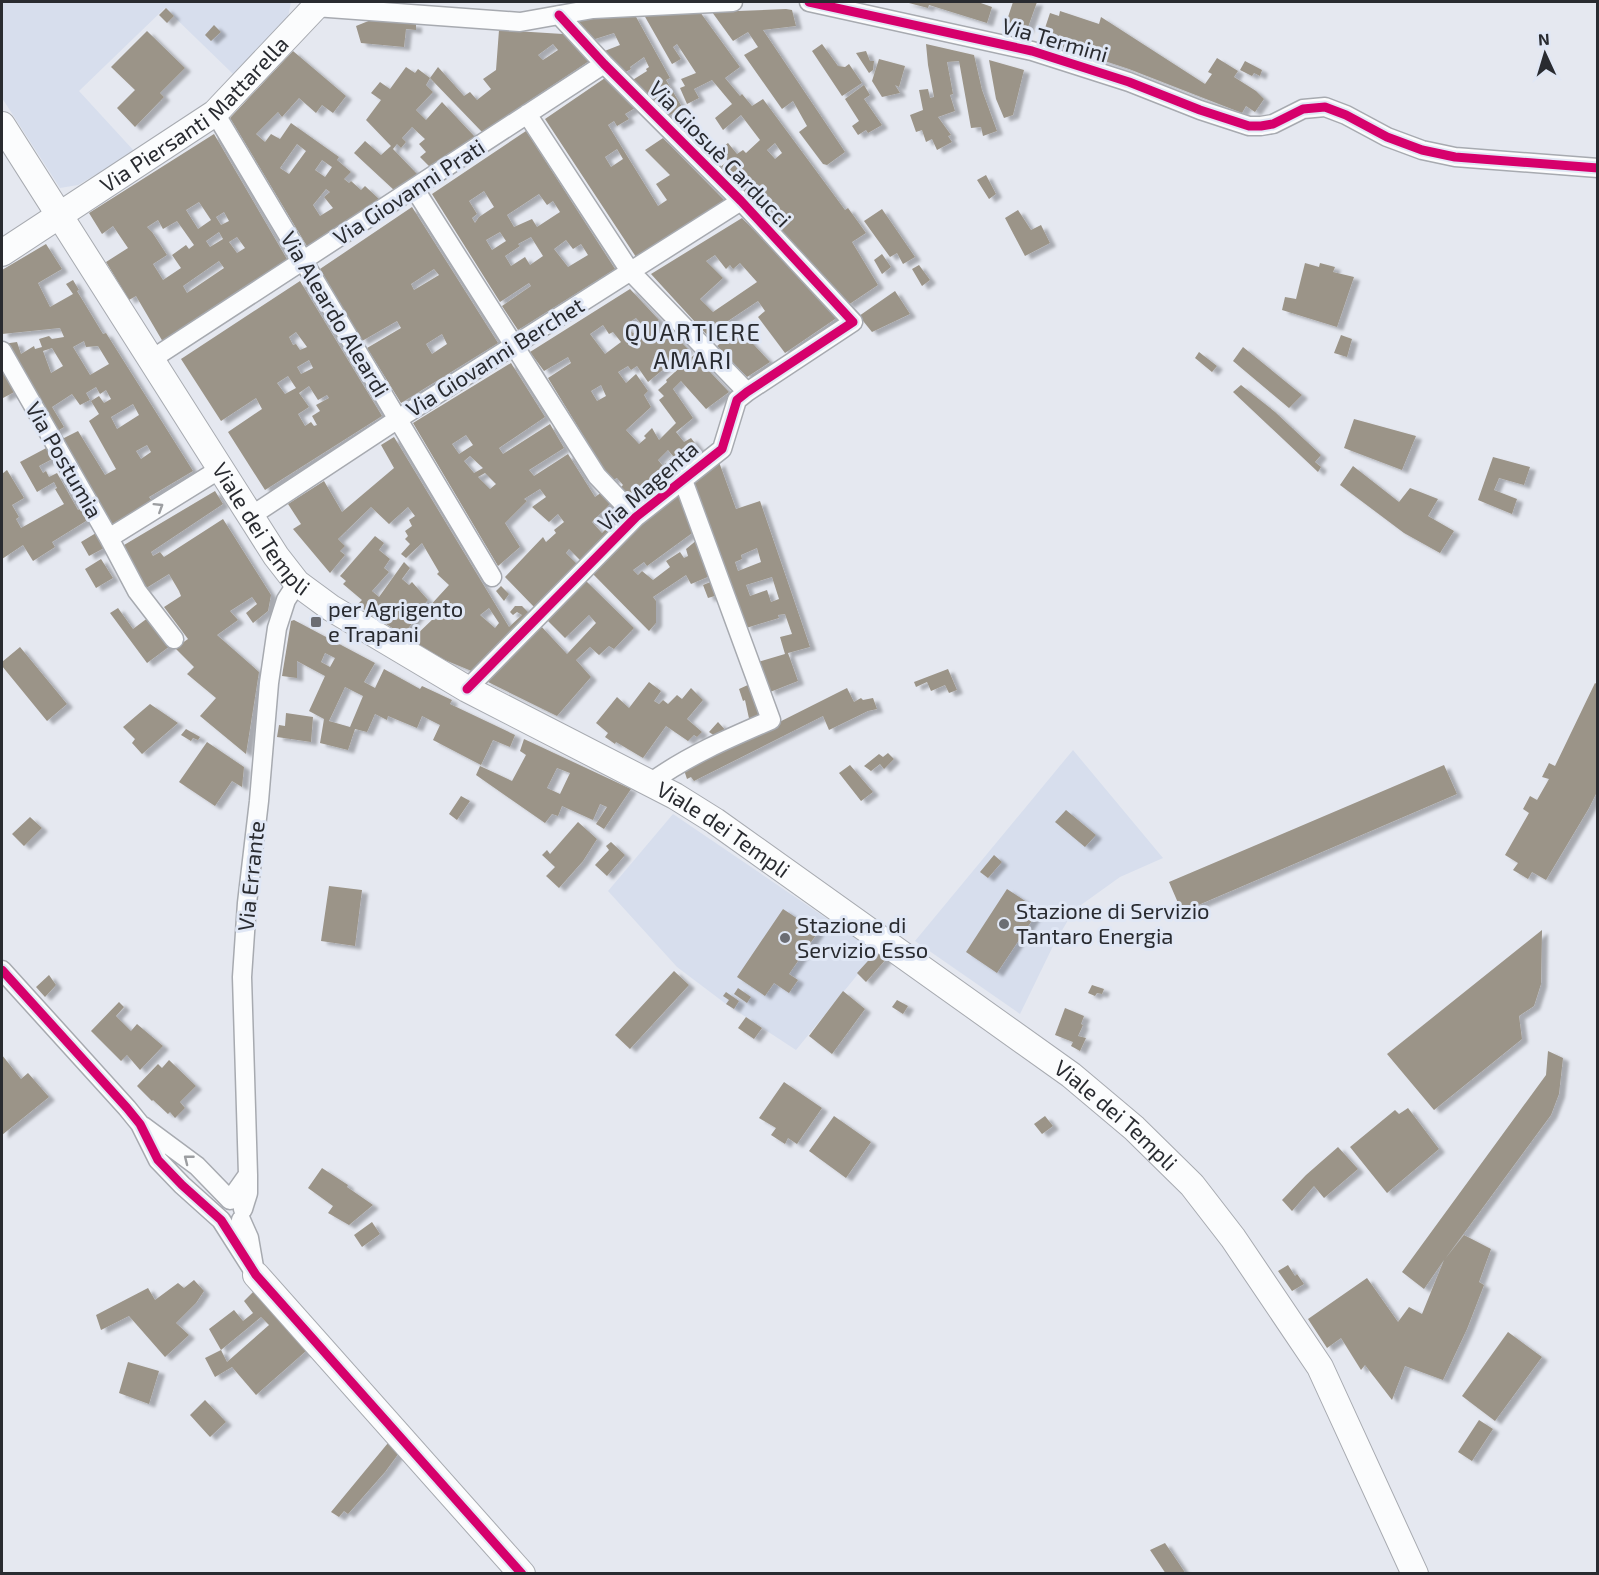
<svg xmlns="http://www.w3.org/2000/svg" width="1599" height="1575" viewBox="0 0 1599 1575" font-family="'Exo 2',sans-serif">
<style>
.built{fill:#d7deed}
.building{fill:#9b9488;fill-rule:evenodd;filter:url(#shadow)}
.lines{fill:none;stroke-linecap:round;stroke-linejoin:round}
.street-casing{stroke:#a7aab0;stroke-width:21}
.secondary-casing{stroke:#a7aab0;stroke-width:28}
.street{stroke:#fbfcfd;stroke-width:18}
.secondary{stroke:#fbfcfd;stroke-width:26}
.cycleway-casing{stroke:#e0e7f5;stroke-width:13}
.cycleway{stroke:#d6006c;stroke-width:9}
.oneway{stroke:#9c9ea1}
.poi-dot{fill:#6b6d73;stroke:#e0e7f5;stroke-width:2}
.labels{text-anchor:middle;stroke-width:6;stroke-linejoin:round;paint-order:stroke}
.street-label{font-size:22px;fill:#292b30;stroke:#e0e7f5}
.poi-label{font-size:22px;fill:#292b30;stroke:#e0e7f5;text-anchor:start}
.neighbourhood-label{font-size:24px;letter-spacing:1.5px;fill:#292b30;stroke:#e0e7f5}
</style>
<defs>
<filter id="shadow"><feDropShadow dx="6" dy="3.5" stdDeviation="1.5" flood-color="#0004"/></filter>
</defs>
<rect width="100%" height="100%" fill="#e5e8f0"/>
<!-- built -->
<path class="built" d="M2,2H291L288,17L233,74L165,8L79,91L135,152L78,185L60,188L2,98Z
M1073,750L1163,858L1120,877L1074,910L1054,944L1020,1014L915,941Z
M673,814L876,952L796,1050L726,1004L677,967L608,891Z"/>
<!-- building -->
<path class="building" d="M905,2H978L992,7L987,23L929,5L928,8Z
M1013,2H1037L1027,30L1006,23Z
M166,8L174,16L167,23L159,15Z
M786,9L792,10L796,26L763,30L845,152L827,165L823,164L799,132L807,126L793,101L782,109L744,55L758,47L748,32L733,41L712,12Z
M1060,11L1099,24L1101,17L1205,84L1212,74L1208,72L1217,58L1238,71L1234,77L1256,91L1264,99L1255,112L1246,106L1242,113L1129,69L1041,40L1050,13L1059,16Z
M700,12L740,67L725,78L740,96L742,94L752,106L763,99L845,210L848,208L866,233L852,242L878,285L848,305L768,220L779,211L774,206L764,215L757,209L760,206L752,198L750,200L719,168L728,161L719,150L728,143L737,154L743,150L746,153L760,140L741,115L723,130L715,118L732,104L712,80L694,89L699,98L687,104L680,88L685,86L681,79L696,73L677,44L673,47L681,59L672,64L644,15ZM775,143L782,153L775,159L767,150Z
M635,15L670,78L666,80L682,107L667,117L631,81L647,71L646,69L649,67L644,57L630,67L631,69L624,73L602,52L620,45L614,33L592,40L572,19Z
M371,20L416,24V30L406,29L404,47L361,43L356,26Z
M214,25L221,32L211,41L205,35Z
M499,30L563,34L589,61L482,132L430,78L426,85L433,92L416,110L426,120L442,102L475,137L430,167L420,157L426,152L419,144L425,139L412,127L402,138L406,142L401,148L397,144L393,149L418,175L395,191L354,153L365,141L381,155L391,146L366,120L381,100L371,93L380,82L390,89L406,67L415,73L418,69L430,78L438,67L464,96L470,92L477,100L491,89L483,79L496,70ZM553,44L558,50L543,60L538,55Z
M147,31L185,68L160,93L164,97L135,127L117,108L135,90L111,67Z
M822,44L838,66L845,67L849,64L862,83L842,96L812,51Z
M926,44L974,55L982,90L997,131L983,136L981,127L971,128L959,61L947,62L953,94L950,95L955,111L938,117L951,135L948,136L952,142L937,150L932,139L926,142L922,130L916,132L910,115L923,110L919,90L928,89L930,98L934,97L928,65Z
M293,51L346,96L333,113L322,105L316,113L299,98L282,117L278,112L256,134L265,142L271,134L280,139L291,123L339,157L337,160L351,172L344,179L349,183L351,181L361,190L365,186L380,200L308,248L230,118ZM297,144L306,151L289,174L280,168ZM322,160L332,167L325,177L315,170ZM326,189L330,192L324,197L333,208L320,216L313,205Z
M866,51L870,61H874L873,70L869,73L856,53Z
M879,59L905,66L899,87L895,85L900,93L882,97L872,81Z
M989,60L1024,70L1013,115L1004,118L996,99Z
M1245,61L1262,70L1260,76L1254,73L1252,76L1240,70Z
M605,78L635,108L625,114L629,119L617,126L614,121L608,125L658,206L667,200L656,184L670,175L645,150L663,138L725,201L636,257L545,119ZM617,149L623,159L611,167L605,157Z
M864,85L870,95L864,99L882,125L868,133L866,130L858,135L852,126L859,121L845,99Z
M526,131L615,269L518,330L502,306L531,286L529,283L500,302L432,194ZM484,191L494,207L479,217L475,223L472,218L477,214L469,201ZM539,194L547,205L553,201L560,212L537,227L532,219L514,227L507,215ZM500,232L506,241L492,250L486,240ZM531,237L543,256L530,265L525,257L511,266L505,256L520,246L518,244ZM566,240L573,249L581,244L588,255L568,267L554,249Z
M214,134L288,261L163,342L136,296L129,300L106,262L128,248L113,226L102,234L89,213ZM199,202L211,220L198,229L186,210ZM224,212L229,221L221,225L216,217ZM158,220L163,229L177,221L194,245L189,249L186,245L172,255L181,268L163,280L153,264L167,255L152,232L147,227ZM219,232L223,239L210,247L206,241ZM237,237L245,248L237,253L229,242ZM219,261L224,268L187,293L183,286Z
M986,175L996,194L989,199L977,180Z
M412,207L498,343L401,403L367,348L401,328L397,321L362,341L320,269ZM434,269L439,275L414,290L411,284ZM442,334L447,344L432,354L426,344Z
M882,209L915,257L903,264L897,253L890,257L864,221Z
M1018,210L1031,230L1041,225L1050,243L1025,256L1005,218Z
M742,218L838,317L785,353L758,317L765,311L758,301L707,335L651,274ZM715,255L726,269L730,265L733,269L740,263L757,282L713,312L700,299L723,278L706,261Z
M46,244L62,269L38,283L50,307L73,294L66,284L73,280L79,290L77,291L103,334L106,333L193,471L149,497L152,501L110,527L60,440L78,431L105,475L116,469L89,421L99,414L91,401L99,396L104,403L111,399L106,390L100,394L96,387L86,393L90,400L80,405L72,394L52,407L64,427L54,433L3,344L17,342L21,354L34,346L35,349L42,347L39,339L49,336L52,339L64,337L60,328L2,334V270ZM84,341L86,347L98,346L109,364L90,375L73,347ZM52,348L63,366L51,373L43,351ZM133,404L139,415L117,429L111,417ZM147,445L151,452L141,459L136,451Z
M882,254L891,267L882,274L874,260Z
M1305,263L1319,267L1320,263L1335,267L1333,272L1354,277L1337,327L1282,310L1285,297L1296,299Z
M919,265L930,280L922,286L912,269Z
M300,281L382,416L265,490L228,432L262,409L256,398L221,421L181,359ZM296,332L307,347L300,350L296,344L293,345L289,337ZM309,360L313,368L301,374L297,367ZM288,376L296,388L285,394L277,383ZM309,386L318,400L327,395L329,398L316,405L320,411L312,416L317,425L314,426L311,422L305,426L298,414L309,407L299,393Z
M630,289L659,320L653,326L661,333L668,329L688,349L648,382L637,366L631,370L628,366L618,372L626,383L636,374L648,391L644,395L651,407L626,430L639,444L646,438L644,436L652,428L659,440L676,423L659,400L664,396L658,390L667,382L666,380L694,355L729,392L706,409L681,381L673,389L693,418L676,432L684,442L691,438L704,455L639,507L620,488L623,485L617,478L611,481L548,378L571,363L568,357L544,371L530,352ZM636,318L644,327L633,333L625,325ZM603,325L609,334L613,332L621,342L605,354L590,334ZM601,385L606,396L597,401L591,391ZM668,450L673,456L663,466L658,460Z
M895,291L910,314L872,332L859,316Z
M739,329L770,362L747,377L717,346Z
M1341,335L1352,339L1347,357L1334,353Z
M1243,347L1302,395L1289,408L1233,361Z
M1199,352L1217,366L1212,372L1195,358Z
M2,362L18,390L3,398L2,395Z
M511,363L545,417L499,448L503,454L550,424L564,448L529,470L534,476L568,454L595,497L602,492L612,502L592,522L602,533L620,515L626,521L583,563L569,549L566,553L580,567L537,610L505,577L543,537L546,542L556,533L554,530L564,522L558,514L549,522L532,507L546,497L540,489L524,499L527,501L505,523L520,547L498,566L413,423ZM466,435L473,445L459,454L452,444ZM470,456L483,468L474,473L464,461ZM485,473L496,484L490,489L478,477Z
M1241,385L1275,412L1321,455L1315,462L1321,467L1318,472L1233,392Z
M1354,419L1416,436L1402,470L1344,448Z
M394,437L509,627L522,615L517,612L513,615L510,612L515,606H522L531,615L474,672L445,660L411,640L435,617L427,609L449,585L437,574L439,572L422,543L406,558L401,554L410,544L405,539L408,536L405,531L412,526L409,520L415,516L408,507L389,524L371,507L338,539L345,546L340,551L345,555L330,573L293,529L301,524L288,504L324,481L342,512L394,468L381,445ZM489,608L499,623L495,628L480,615Z
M50,446L56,457L39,466L43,473L46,471L49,477L57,473L78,510L84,506L86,521L52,542L55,547L33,561L23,545L2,559V474L7,470L24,498L12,505L19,517L16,519L21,528L64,504L55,489L57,488L54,482L37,492L20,462Z
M1493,457L1530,467L1524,485L1499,478L1494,490L1517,499L1512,514L1478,500Z
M719,462L736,509L760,501L810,647L788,653L798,681L770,692L758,662L785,654L780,637L792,634L785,614L778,615L779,618L746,628L693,481ZM757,548L761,562L738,571L735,562L742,559L741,555ZM772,577L779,599L771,602L767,590L750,596L746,585Z
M1353,466L1399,502L1410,488L1438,499L1428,516L1454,531L1440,553L1404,533L1340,485Z
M680,490L695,531L647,566L644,562L633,570L638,575L642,571L653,580L670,567L666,561L680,552L684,558L688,556L686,549L698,539L710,576L691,584L686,575L653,597L656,601V623L649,631L591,572L645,516Z
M215,491L223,504L151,552L153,556L160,552L164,557L223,519L271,595L268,611L253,623L246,613L257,604L252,597L230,611L238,620L217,635L259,672L246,754L200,716L216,698L187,674L194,667L175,648L188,639L164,607L181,596L179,591L169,574L143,590L119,548Z
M96,533L104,548L89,556L81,542Z
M375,536L384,543L379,550L390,559L384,568L389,572L372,591L379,597L404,562L410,568L402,579L409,585L412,582L428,600L422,607L424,608L403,635L357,605L362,600L343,584L346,581L340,576Z
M101,559L113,578L96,588L85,569Z
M584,579L634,628L614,649L609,646L599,655L590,647L576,660L591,677L557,716L484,680L540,625L567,654L582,638L596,623L589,615L565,638L545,618Z
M713,581L718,595L708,598L703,585Z
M501,586L509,594L504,601L496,591Z
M118,608L133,629L149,617L170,646L147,663L110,613Z
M294,620L375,663L364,682L375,688L384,669L420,689L422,686L452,700L450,704L515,735L510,747L493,740L481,765L433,740L440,725L422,716L417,728L388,716L387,720L375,714L367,732L355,729L348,750L320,743L324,719L309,711L325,676L297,661V678L282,676L291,621ZM325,653L335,658L330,667L321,662ZM345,687L363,696L350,727L329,721Z
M20,647L67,704L47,721L2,666V662Z
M948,669L957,690L949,693L945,685L931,691L927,682L916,687L914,682Z
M649,682L661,691L654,701L659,704L663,700L668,704L677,695L682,699L691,688L703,700L687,719L702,732L697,737L694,735L688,741L666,726L643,758L616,742L615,744L605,737L608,733L596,723L617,697L629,708Z
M1595,683L1598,685V790L1589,808L1546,880L1532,872L1528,879L1513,870L1518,863L1505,855L1529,813L1523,809L1530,796L1537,800L1549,779L1542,777L1549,763L1555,766Z
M750,684L763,717L750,723L745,700L743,701L739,689Z
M847,688L854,702L861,698L863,700L873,698L877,709L868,711L829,730L823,716L694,781L691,777L687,779L684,770Z
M150,704L178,723L142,754L132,743L135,739L123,727Z
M286,713L313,717L311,742L277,737L279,725L285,726Z
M718,722L728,733L718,738L709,732Z
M186,729L200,737L198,740L193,738L191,741L181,735Z
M524,739L631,789L604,829L596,824L607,807L600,804L593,820L562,806L558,816L552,814L545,823L476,775L480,766L512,781L526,755L520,751ZM557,768L570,773L560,794L547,788Z
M207,742L244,767L242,787L232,781L215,806L179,782Z
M888,753L894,759L884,769L880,764L871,771L864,766L879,754L883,757Z
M850,765L873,792L861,801L839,773Z
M1444,765L1457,794L1182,912L1169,882Z
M461,796L470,801L457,820L449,814Z
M1066,810L1096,835L1085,847L1055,822Z
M30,817L42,828L24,846L12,834Z
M578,822L597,839L583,861L559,888L546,876L555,867L542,855L547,850L550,854Z
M611,842L625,855L607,876L595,865L609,850L606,846Z
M994,855L1002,862L988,878L980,872Z
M329,886L362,890L355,946L321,941Z
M1007,889L1039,910L997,973L966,952Z
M783,909L818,932L789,974L798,980L789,993L774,983L765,996L737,977Z
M1542,930L1541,984L1534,1006L1519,1016L1522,1039L1434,1110L1387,1054Z
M876,952L887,958L866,982L857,973Z
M674,971L689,985L630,1049L615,1035Z
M49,975L56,985L45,997L36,987Z
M1092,985L1104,989L1102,994L1097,993L1095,996L1088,993Z
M738,988L751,997L747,1003L734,994Z
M843,991L865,1009L832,1054L809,1036Z
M726,992L739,1001L734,1009L726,1004L729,1000L723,996Z
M897,1000L908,1006L903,1014L892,1007Z
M119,1002L124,1007L116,1016L131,1031L137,1024L163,1046L140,1070L127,1055L121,1061L91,1031Z
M1065,1008L1084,1016L1081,1024L1083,1025L1078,1036L1086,1038L1080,1051L1071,1046L1073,1042L1055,1035Z
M746,1017L762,1028L754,1039L738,1028Z
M1548,1051L1563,1058L1559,1094L1551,1115L1445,1259L1464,1235L1491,1249L1479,1282L1484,1285L1467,1329L1443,1380L1405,1366L1392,1400L1365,1365L1361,1370L1341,1338L1327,1348L1308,1319L1367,1278L1398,1322L1409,1307L1422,1314L1444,1260L1424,1289L1402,1272L1546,1075Z
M2,1055L21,1079L28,1073L49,1097L2,1135Z
M169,1060L196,1086L180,1102L185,1108L175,1118L170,1112L168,1114L153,1100L152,1101L137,1086L158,1064L162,1068Z
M784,1082L822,1108L797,1144L788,1138L785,1144L771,1135L776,1128L759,1118Z
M1408,1108L1439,1149L1387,1193L1350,1147L1395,1110L1399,1114Z
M834,1116L871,1142L846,1178L809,1151Z
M1045,1116L1053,1126L1042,1134L1034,1124Z
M1338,1147L1358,1169L1324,1198L1314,1186L1292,1211L1282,1200L1306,1175Z
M322,1168L348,1185L347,1187L373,1205L349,1225L328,1213L333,1206L308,1188Z
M372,1222L380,1234L362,1247L354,1235Z
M1288,1265L1295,1276L1297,1274L1304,1284L1292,1291L1278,1271Z
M194,1280L204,1291L196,1303L176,1323L189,1335L165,1357L129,1316L101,1330L96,1315L148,1288L155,1300L178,1283L184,1288Z
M254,1291L306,1351L256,1395L232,1367L215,1377L205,1358L221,1350L227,1362L269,1325L261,1317L221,1350L209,1329L234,1310L243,1321L253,1313L244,1301Z
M1508,1332L1542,1357L1495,1421L1462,1396Z
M128,1362L159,1371L149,1404L119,1393Z
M205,1400L226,1422L210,1437L190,1415Z
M1479,1420L1493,1429L1472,1461L1458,1452Z
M388,1443L399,1453L385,1472L348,1514L344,1511L339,1517L331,1512Z
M1165,1543L1186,1574H1166L1150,1550Z"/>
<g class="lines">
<defs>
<path id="street" d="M809,2L1032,51L1129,82L1200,110L1249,126H1261L1273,124L1303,109L1325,107L1346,115L1387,137L1422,150L1455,157L1598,168
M315,7L520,22L593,9L733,2
M215,113L492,577
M527,114L630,271L747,392
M414,188L597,476L636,517
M2,351L109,538L137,591L174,639
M152,359L604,64
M251,516L398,419L741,201
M109,538L220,469
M467,689L636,517L722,449L737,400L747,392L853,322L741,201L604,64L559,15
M650,783C687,756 729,738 771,720L683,480
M2,970L127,1108L140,1124L158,1160L182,1185L221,1220L256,1275
M143,1126L197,1166L230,1200L247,1176
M243,1209L248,1193V1175L242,977L247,903L259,801L269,683L277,628L286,600L297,583
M241,1220L249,1238L254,1267"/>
<g id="secondary">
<path id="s1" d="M2,125L276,556L297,583L331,608L467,689L675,796L715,821L1071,1075L1134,1128L1192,1185L1233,1238L1320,1367L1415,1574"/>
<path id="s2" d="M2,253L215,113L320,2"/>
<path d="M256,1275L522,1574"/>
</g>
</defs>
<!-- street casing -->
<use href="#street" class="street-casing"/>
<!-- secondary casing -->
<use href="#secondary" class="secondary-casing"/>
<!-- street -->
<use href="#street" class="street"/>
<!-- secondary -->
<use href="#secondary" class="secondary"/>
<defs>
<path id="cycleway" d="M809,2L1032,51L1129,82L1200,110L1249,126H1261L1273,124L1303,109L1325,107L1346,115L1387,137L1422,150L1455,157L1598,168
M467,689L636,517L722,449L737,400L747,392L853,322L741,201L604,64L559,15
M2,970L127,1108L140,1124L158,1160L182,1185L221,1220L256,1275L522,1574"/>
</defs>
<!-- cycleway casing -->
<use href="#cycleway" class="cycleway-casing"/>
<!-- cycleway -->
<use href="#cycleway" class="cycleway"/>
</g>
<!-- one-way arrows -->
<defs><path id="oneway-chevron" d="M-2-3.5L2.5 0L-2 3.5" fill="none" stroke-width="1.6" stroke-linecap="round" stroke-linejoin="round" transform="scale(1.5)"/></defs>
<g class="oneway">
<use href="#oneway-chevron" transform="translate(159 507) rotate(-32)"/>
<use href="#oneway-chevron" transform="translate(188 1159) rotate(-142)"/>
</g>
<!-- markers -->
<g class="poi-dot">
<rect x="310" y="616" width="12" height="12" rx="3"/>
<circle cx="1004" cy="924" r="6"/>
<circle cx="785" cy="938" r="6"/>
</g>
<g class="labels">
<!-- street labels -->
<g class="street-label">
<text transform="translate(1055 40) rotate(16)" y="8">Via Termini</text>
<text dy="8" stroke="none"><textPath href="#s2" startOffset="238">Via Piersanti Mattarella</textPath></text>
<text transform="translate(720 154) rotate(46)" y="8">Via Giosuè Carducci</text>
<text transform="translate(409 192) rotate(-33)" y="8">Via Giovanni Prati</text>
<text transform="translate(335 314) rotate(59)" y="8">Via Aleardo Aleardi</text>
<text transform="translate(495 357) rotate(-32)" y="8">Via Giovanni Berchet</text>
<text transform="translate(64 460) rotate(60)" y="8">Via Postumia</text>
<text transform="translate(648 486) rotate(-41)" y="8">Via Magenta</text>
<text dy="8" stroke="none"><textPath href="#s1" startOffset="480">Viale dei Templi</textPath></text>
<text dy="8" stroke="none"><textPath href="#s1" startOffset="1038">Viale dei Templi</textPath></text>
<text transform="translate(251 876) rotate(-84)" y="8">Via Errante</text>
<text dy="8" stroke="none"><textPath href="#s1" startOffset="1524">Viale dei Templi</textPath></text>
</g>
<!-- poi labels -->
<g class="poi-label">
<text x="328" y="617">per Agrigento<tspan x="328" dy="25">e Trapani</tspan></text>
<text x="1016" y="919">Stazione di Servizio<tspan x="1016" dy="25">Tantaro Energia</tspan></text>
<text x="797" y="933">Stazione di<tspan x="797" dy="25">Servizio Esso</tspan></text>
</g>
<!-- neighbourhood labels -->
<g class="neighbourhood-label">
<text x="693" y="341">QUARTIERE<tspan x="693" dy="28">AMARI</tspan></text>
</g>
</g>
<!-- border -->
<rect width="1599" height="1575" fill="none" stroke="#292b30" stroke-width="6"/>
<!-- north arrow -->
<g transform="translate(1545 54) rotate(356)" stroke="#e0e7f5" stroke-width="4.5" paint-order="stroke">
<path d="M0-4.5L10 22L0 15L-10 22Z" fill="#292b30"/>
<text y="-9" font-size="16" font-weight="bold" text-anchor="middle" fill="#292b30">N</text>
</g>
</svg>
